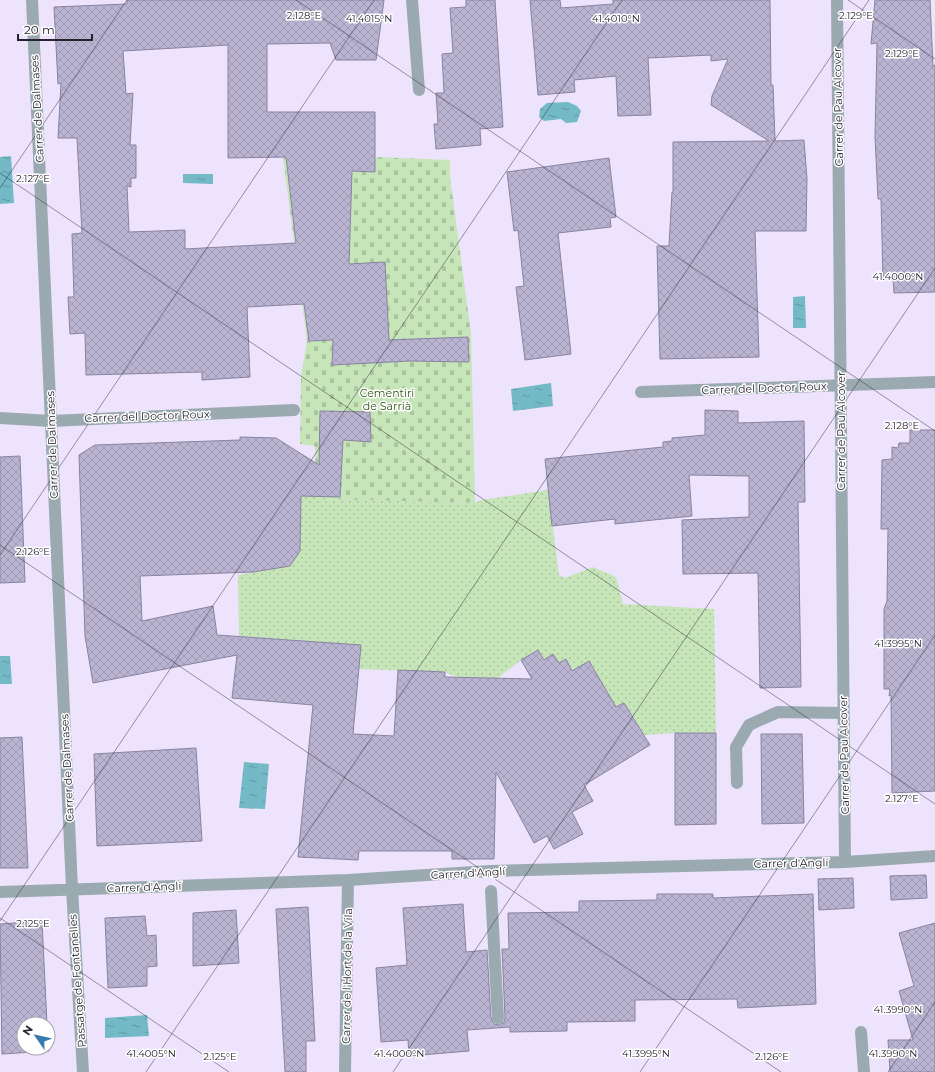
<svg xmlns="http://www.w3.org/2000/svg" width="935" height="1072" viewBox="0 0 935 1072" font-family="Montserrat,sans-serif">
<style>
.cemetery{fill:url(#cemetery-stones)}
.park{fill:url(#park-dots)}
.water{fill:url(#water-ripples)}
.building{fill:url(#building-cross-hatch);stroke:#8983a0;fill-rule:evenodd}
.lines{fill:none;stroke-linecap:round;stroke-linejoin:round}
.service{stroke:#9baab1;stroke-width:12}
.pedestrian{stroke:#9baab1;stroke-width:12}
.minor{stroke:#9baab1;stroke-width:12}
.ticks{fill:none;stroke:#27222e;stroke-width:1;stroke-opacity:0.45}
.labels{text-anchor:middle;stroke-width:3;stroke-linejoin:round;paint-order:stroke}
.street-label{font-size:11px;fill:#27222e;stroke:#fff}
.park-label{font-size:11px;fill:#305818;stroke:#fff}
.ticks-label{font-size:10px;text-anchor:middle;fill:#27222e;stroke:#fff;stroke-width:3;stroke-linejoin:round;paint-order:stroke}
</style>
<defs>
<pattern id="cemetery-stones" width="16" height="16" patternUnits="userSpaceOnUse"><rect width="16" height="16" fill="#c6e5b8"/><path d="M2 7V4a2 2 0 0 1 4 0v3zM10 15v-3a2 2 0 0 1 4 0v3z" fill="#aac49e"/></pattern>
<pattern id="park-dots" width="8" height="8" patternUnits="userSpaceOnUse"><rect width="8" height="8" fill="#c6e5b8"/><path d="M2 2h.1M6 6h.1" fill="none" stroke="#aac49e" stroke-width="1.8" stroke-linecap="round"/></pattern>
<pattern id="water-ripples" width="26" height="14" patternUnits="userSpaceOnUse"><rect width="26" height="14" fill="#73bac6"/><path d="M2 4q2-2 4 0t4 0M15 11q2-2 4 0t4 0" fill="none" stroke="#5e97a1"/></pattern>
<pattern id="building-cross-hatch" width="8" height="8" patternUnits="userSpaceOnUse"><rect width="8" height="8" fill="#bab4d3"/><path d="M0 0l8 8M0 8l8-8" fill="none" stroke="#a09ab5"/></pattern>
</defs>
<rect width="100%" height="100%" fill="#ede3fc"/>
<!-- cemetery -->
<path class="cemetery" d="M375,157L450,160V177L471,334L475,503L316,499L315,446L300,444L301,376L307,341L283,158Z"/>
<!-- park -->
<path class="park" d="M301,478L317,499L475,503L481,500L548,490L559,575L565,578L593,567L616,577L623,604L714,609L716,733H675L644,735L624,703L616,707L572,671L566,659L559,663L553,654L544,660L538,650L521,660L498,678L456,677L445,672L359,669L360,645L239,636L238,575L290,566L300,550Z"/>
<!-- water -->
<path class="water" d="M568,102L577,106L581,111L577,122L566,123L561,119L544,121L539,117L540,109L547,103Z
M11,156L14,203L0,204V157Z
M183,174H213V184L183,183Z
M805,296L806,328H793V297Z
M551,383L553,406L513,411L511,389Z
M0,656H10L12,684H0Z
M244,762L269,764L265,809L239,808Z
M147,1015L149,1036L105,1038V1018Z"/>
<!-- building -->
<path class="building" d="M127,0H384L376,60H336L330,43L267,44V112H375V172L352,171L349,264L385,262L389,340L468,337L469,362L410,361L332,365L333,340L309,341L304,304L247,307L250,377L202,380V372L86,375L85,333L70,334L68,297H74L72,234L82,233L77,138H58L61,83L58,84L54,7L127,4ZM228,45V158L286,157L296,243L185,249V230L129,232L127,186L131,187V178H136V145H130L133,93L126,94L123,51Z
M466,0H495L503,127L480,129L481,145L436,149L434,124H438L436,93H444L442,54L453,53L450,8L466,7Z
M530,0H560L561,8L613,4V0H770L771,85H773L775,141L804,140L807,179L806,231H755L759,357L660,359L657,246H669L672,192H673V142L769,141L711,105L712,96L728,59L711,61V55L648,58L651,115L618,116L616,76L574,80L575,92L538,95Z
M875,0H930L933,66L935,65V292L894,293L893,278L883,279L881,199H878L875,137L877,43L871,44Z
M609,158L616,217L610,218L611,227L558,233L571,354L525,360L516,287L524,286L518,230L514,231L507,172Z
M705,410L738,411V423L804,421L805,502H798L801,687L760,688L758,573L683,574L682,520L749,517V476L689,475L692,516L615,524V519L552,526L545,459L663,447V442L672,441V438L705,435Z
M320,411L370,412L371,442L343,440L340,497L301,496L300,551L290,566L253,572L140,576L142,621L213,606L217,635L361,645L353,734L394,736L398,670L445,672V677L532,679L521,660L538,650L544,660L553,654L559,663L566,659L572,671L589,661L616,707L624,703L650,745L584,785L593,801L572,812L583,834L554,849L547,836L534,843L496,772L494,859H452V851H359L358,860L298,857L313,705L232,698L237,655L93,683L85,636L79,455L95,445L240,440V437L276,438L319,465Z
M910,430H935V791L892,793L891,695L889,696L890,689H884V609L887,601L888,529H881L882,460L892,459V447L898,448L899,443H910Z
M20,456L25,582L0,583V457Z
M675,733H716V824L675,825Z
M761,734H802L804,823L762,824Z
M22,737L28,868H0V738Z
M196,748L202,841L97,846L94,754Z
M926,875L927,898L891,900L890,876Z
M853,878L854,908L819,910L818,879Z
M657,894H713V898L813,894L816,1004L738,1008L737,999L635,1000V1021L567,1022V1031L510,1032V1027L467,1030L469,1051L409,1056L408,1040L381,1042L376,968L407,965L403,908L463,904L466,952L487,950L491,1018L494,1024L499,1025L504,1022L505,1018L502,949H509L508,913L579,912V901L657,900Z
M308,907L315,1041H306V1072H285L276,909Z
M236,910L239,963L193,966V913Z
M145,916L147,936L156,935L157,966L147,967V986L108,988L105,918Z
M42,921L47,1024H24V1048H48V1041L49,1051L2,1054L0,924Z
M935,923V1072H890L888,1040H913L899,991L914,986L899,933Z"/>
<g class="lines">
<!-- service -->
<path class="service" d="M737,783L736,747L749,725L778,712L843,713"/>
<!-- pedestrian -->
<path class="pedestrian" d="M72,889L83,1072
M491,891L498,1018"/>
<!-- minor -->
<path class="minor" d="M32,0L72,889
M412,0L419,90
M837,0L845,862
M641,392L935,382
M0,418L51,421L294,410
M0,892L348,880L490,871L845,862L935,856
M861,1032L864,1072
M345,1072L348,880"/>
</g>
<!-- ticks -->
<path class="ticks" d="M296,0L935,431M848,0L935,59M0,173L935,804M0,188L127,0M0,545L781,1072M0,555L374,0M0,918L229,1072M0,921L622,0M146,1072L869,0M393,1072L935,268M640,1072L935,635M888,1072L935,1002"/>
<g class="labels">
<!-- street labels -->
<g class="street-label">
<text transform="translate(838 107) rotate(-91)" y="4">Carrer de Pau Alcover</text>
<text transform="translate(37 109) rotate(-93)" y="4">Carrer de Dalmases</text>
<text transform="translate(764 388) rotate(-2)" y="4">Carrer del Doctor Roux</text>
<text transform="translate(147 416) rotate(-2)" y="4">Carrer del Doctor Roux</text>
<text transform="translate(841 431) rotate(-90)" y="4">Carrer de Pau Alcover</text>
<text transform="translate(52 445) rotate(-92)" y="4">Carrer de Dalmases</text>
<text transform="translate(844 755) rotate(-91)" y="4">Carrer de Pau Alcover</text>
<text transform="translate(67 768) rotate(-93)" y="4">Carrer de Dalmases</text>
<text transform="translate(791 863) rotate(-1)" y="4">Carrer d'Anglí</text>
<text transform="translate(468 873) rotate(-3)" y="4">Carrer d'Anglí</text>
<text transform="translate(144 887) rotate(-2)" y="4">Carrer d'Anglí</text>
<text transform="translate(347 976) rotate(-89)" y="4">Carrer de l'Hort de la Vila</text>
<text transform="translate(77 981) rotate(-94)" y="4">Passatge de Fontanelles</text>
</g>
<!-- park labels -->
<g class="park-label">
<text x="387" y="397">Cementiri<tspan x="387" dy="13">de Sarrià</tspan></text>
</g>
</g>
<g class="ticks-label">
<text x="304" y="19">2.128°E</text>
<text x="856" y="19">2.129°E</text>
<text x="369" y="22">41.4015°N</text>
<text x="616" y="22">41.4010°N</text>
<text x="902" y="57">2.129°E</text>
<text x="33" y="182">2.127°E</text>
<text x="898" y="280">41.4000°N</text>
<text x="902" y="429">2.128°E</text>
<text x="33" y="555">2.126°E</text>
<text x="898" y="647">41.3995°N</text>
<text x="902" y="802">2.127°E</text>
<text x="33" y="927">2.125°E</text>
<text x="898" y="1013">41.3990°N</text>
<text x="151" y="1057">41.4005°N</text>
<text x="399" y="1057">41.4000°N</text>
<text x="646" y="1057">41.3995°N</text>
<text x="893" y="1057">41.3990°N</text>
<text x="220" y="1060">2.125°E</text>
<text x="772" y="1060">2.126°E</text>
</g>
<!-- north arrow -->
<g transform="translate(36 1036) rotate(304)"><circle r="19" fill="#ffffff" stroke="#a9a7ab"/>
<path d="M0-3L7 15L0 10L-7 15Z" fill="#357bb0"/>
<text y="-6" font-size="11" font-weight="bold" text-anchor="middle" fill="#27222e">N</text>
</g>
<!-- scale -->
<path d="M18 34v6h74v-6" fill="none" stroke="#27222e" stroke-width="2"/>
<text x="24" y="34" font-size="12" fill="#27222e" stroke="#ffffff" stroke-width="3" paint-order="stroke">20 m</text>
</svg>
